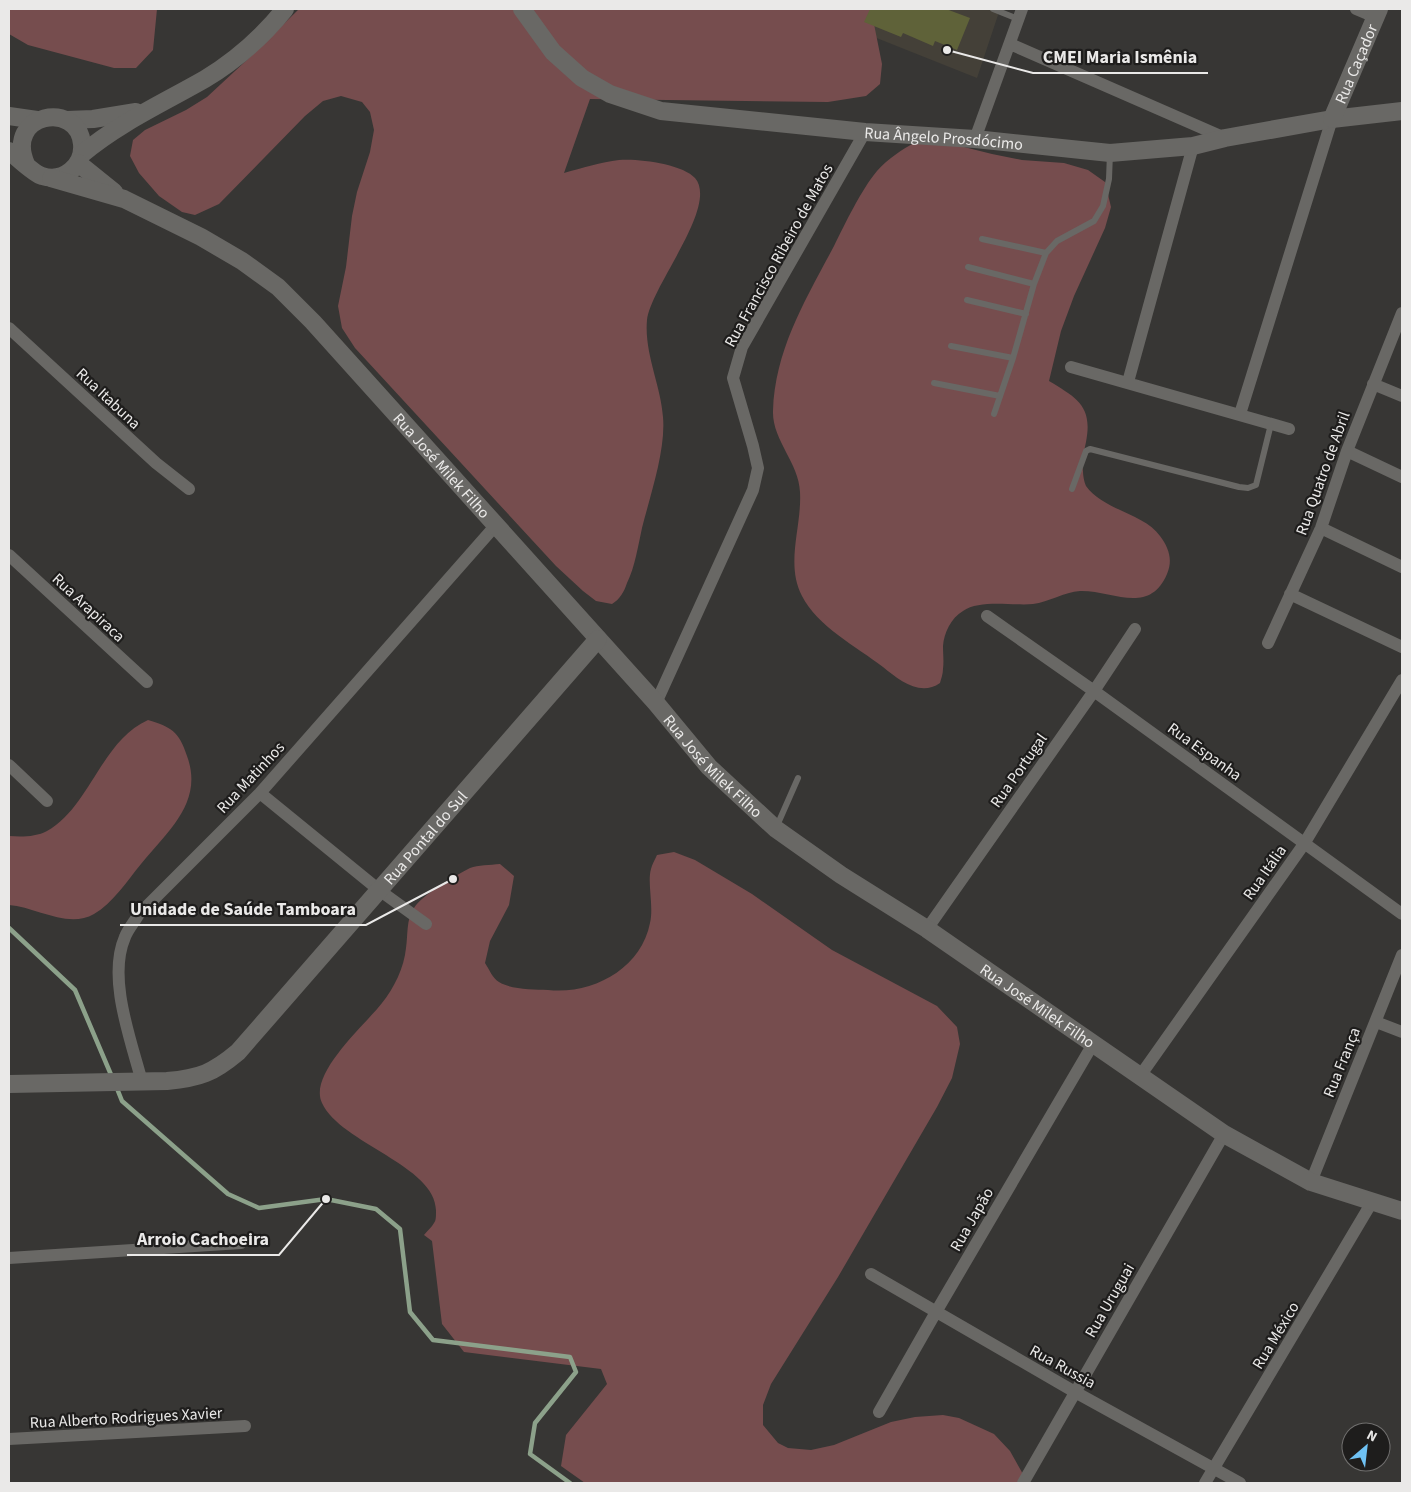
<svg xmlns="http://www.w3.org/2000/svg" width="1411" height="1492" viewBox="0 0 1411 1492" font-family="'Source Sans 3',sans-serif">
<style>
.built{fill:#444038}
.green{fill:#764d4e}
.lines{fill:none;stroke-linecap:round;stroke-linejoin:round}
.stream{stroke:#8ca18a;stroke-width:4.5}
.building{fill:#5f6239}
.lane{stroke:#696865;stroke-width:6}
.street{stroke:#696865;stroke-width:12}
.secondary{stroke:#696865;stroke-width:18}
.labels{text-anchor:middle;stroke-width:4.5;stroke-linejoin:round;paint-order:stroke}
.street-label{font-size:16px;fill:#eae9e8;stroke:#1e1d1c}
.leader{fill:none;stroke:#eae9e8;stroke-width:2}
.callout-dot{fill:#eae9e8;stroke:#1e1d1c;stroke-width:2}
.callout-label{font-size:18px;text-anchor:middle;font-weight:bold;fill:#eae9e8;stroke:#1e1d1c;stroke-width:4.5;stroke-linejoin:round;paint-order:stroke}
</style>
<rect width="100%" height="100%" fill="#373634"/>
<!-- built -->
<path class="built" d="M843,9H1000L977,78L839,23Z"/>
<!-- green -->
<path class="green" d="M9,9H157L153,50L136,68H114L28,45L9,34Z
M299,9H871L882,64L880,84L866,96L828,102L590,99L564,173C582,168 601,162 619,160C637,158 683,164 695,178C719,206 651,286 647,320C644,353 661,386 663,417C666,450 650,496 642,528C638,546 635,567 627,583C624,592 620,599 612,604L596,601L583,591L556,566L355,348L342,328L338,306L346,267L352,216L357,192L370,152L374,130L370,112L362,102L341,96L323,101L305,116L219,204L195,215L182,212L159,196L139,173L130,156L133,140L145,130L186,110L207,97L249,58Z
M916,142L956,145L992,154L1022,160L1064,163L1088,170L1105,182L1111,207L1105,228L1074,296L1061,331L1049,381C1077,398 1093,406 1086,442C1084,452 1081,461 1083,471C1083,475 1084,482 1086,486C1103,510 1145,514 1160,536C1169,548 1173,560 1167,574C1149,616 1112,590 1080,591C1064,592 1049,602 1033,604C1013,606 980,599 963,611C951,618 944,633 943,646C943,654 944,661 943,669C943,674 941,679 940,683C920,697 899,680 883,667C857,647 817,626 802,596C785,563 802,527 800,492C799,463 772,440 773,411C775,349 806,299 834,246C845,224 861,190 877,171C889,158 901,150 916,142Z
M148,720C171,727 179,731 187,756C204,802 168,831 141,864C127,881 113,903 94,914C68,929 36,907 9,905V836C21,837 36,837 47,831C90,807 101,741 148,720Z
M674,852L695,860L752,894L832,950L937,1006L957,1027L960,1044L952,1078L937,1107L838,1277L771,1384L763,1405V1425L778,1443L788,1448L811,1450L834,1445L891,1422L915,1417L943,1415L959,1418L994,1434L1010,1451L1028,1483H585L561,1466L566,1435L607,1384L601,1369L464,1352L442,1324L432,1241L424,1235C427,1231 432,1227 434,1223C436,1221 436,1216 436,1212C438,1166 341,1144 322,1103C308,1074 365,1025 382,1003C394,988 404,968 406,948C408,936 406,919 414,908C422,895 456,875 470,868C478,865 490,865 500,864L514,876L509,905L490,941L485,963C489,969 493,979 499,982C512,990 533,989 548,990C592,995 641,969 650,923C654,906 647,883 651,869C652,864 655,860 657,855Z"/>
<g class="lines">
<!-- stream -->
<path class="stream" d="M9,928L75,990L112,1077
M116,1086L122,1101L228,1194L259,1208L326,1199L376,1209L400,1229L410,1312L433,1340L570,1357L576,1372L535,1423L530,1454L570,1483"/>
</g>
<!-- building -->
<path class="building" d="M870,9H946L970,18L957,50L935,41L933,46L903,33L901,37L864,22Z"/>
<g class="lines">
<!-- lane -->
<path class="lane" d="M993,9L1018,19
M982,239L1046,253
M968,267L1034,284
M967,300L1026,314
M951,346L1013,358
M934,383L1000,396
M994,414L1013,358L1034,284L1046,253L1057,241L1094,221L1103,206L1109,179L1110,153
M1072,489L1086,451L1090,449L1239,487L1248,488L1256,485L1271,424
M776,828L798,778"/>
<!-- street -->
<path class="street" d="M1356,9L1375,17
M1010,44L1225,138
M975,139L1022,9
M9,328L156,463L189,489
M1071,367L1289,429
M1128,382L1193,146
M1373,384L1402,396
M1240,414L1332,119
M1347,451L1402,477
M1321,528L1402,567
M9,555L147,682
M1290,594L1402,647
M987,616L1094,691L1402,914
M1268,643L1321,528L1347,451L1402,313
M656,703L753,490L758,468L753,446L733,378L742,347L865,132
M9,765L47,801
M260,793L379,890L426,924
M927,929L1094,691L1135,629
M1376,1022L1402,1032
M1140,1076L1304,844L1402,680
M142,1082C131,1040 107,978 125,937C128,929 135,921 139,914L260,793L496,525
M1311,1182L1402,955
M9,1258L241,1243
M871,1274L1075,1392L1240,1483
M879,1412L936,1312L1093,1044
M9,1439L245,1426
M1023,1483L1224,1134
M1205,1483L1372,1202"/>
<!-- secondary -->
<g class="secondary">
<path id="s1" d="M522,9L553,52L582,78L610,94L661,111L865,132L975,139L1110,153L1193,146L1225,138L1332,119L1402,111"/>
<path d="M9,116L37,120"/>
<path id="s2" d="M1332,119L1379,9"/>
<path d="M67,120L93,119L136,112"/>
<path d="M9,151C17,157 34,174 42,176C63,183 84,166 82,144C78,100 4,113 26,164"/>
<path d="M82,154C119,123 163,103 205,79C235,61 263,36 285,9"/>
<path d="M78,163L114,192"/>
<path id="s3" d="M51,178L124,199L201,237L242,261L278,287L313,322L656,703L709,767L776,829L841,875L927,929L1224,1134L1311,1182L1402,1211"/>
<path id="s4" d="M9,1084L167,1081C200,1078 213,1073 238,1052L598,639"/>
</g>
</g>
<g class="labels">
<!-- street labels -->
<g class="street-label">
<text dy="6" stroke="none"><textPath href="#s2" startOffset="60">Rua Caçador</textPath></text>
<text dy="6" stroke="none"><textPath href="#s1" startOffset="462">Rua Ângelo Prosdócimo</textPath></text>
<text transform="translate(778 255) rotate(-61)" y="6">Rua Francisco Ribeiro de Matos</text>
<text transform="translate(109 398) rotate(43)" y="6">Rua Itabuna</text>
<text dy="6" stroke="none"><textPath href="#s3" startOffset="496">Rua José Milek Filho</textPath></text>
<text transform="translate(1322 473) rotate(-70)" y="6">Rua Quatro de Abril</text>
<text transform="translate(89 607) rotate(43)" y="6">Rua Arapiraca</text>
<text transform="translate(1205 751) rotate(36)" y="6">Rua Espanha</text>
<text dy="6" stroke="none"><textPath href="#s3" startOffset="901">Rua José Milek Filho</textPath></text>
<text transform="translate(1018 770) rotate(-55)" y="6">Rua Portugal</text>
<text transform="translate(250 777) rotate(-47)" y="6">Rua Matinhos</text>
<text dy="6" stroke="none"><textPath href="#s4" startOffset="521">Rua Pontal do Sul</textPath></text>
<text transform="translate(1264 872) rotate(-55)" y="6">Rua Itália</text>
<text dy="6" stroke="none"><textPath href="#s3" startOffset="1306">Rua José Milek Filho</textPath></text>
<text transform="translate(1341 1062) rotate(-68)" y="6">Rua França</text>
<text transform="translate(971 1219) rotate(-60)" y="6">Rua Japão</text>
<text transform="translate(1109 1300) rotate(-60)" y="6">Rua Uruguai</text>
<text transform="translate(1275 1335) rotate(-59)" y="6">Rua México</text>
<text transform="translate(1063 1366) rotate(29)" y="6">Rua Russia</text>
<text transform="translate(126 1417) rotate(-3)" y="6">Rua Alberto Rodrigues Xavier</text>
</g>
</g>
<!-- callouts -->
<path class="leader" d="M947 50L1033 73H1208M453 879L366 925H120M326 1199L279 1255H127"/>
<g class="callout-dot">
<circle cx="947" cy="50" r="5"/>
<circle cx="453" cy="879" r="5"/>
<circle cx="326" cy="1199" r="5"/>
</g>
<g class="callout-label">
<text x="1120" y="63">CMEI Maria Ismênia</text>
<text x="243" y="915">Unidade de Saúde Tamboara</text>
<text x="203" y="1245">Arroio Cachoeira</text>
</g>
<!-- border -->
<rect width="1411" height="1492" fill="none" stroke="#eae9e8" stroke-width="20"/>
<!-- north arrow -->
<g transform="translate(1366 1447) rotate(28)"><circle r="24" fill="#1e1d1c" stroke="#706f6e"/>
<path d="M0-4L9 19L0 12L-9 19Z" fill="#6fc2f4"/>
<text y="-8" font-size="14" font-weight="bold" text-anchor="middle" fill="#eae9e8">N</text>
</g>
</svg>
